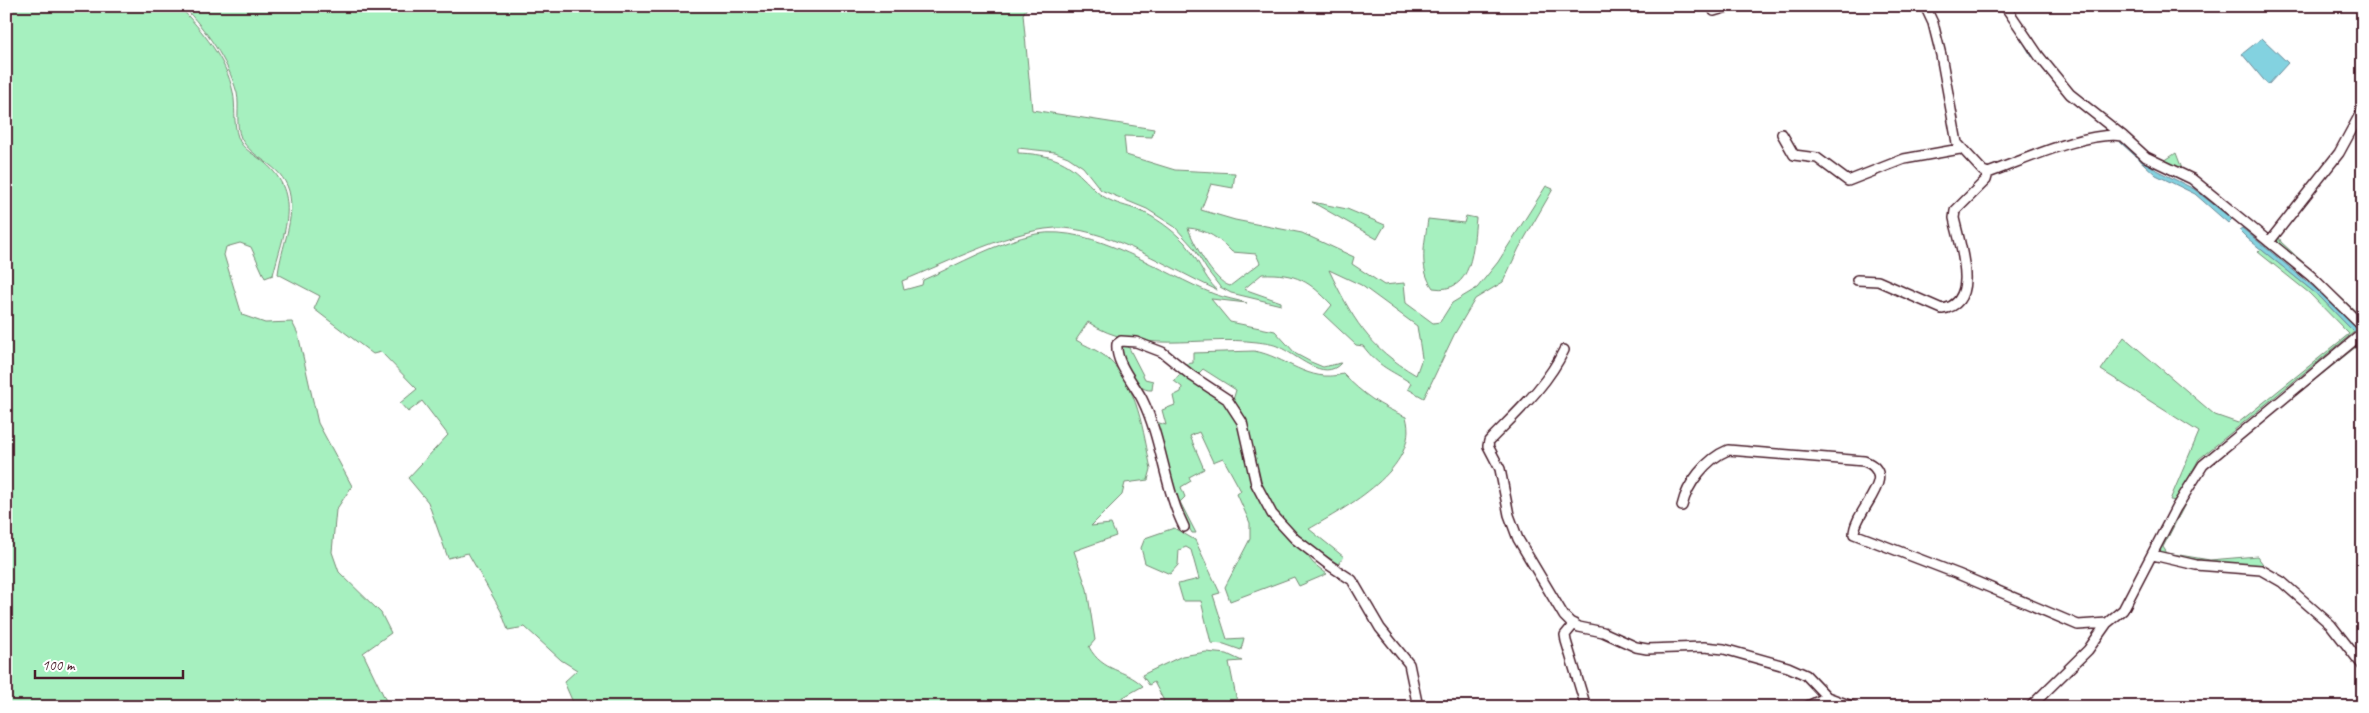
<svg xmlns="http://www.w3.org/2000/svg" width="2369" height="713" viewBox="0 0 2369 713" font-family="Caveat,sans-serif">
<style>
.green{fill:#a6f0bf;stroke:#788875;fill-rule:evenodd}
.water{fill:#83d2e0;stroke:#6c8a98}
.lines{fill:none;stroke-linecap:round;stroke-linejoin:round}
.street-casing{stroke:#4a1f2b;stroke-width:12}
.street{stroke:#fff;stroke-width:9}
</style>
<rect width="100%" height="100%" fill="#fff"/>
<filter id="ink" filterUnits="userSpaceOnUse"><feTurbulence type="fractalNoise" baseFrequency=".02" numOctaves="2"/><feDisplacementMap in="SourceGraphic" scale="10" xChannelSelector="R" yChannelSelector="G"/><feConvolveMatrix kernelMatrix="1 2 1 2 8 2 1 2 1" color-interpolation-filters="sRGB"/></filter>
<g filter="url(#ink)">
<!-- green -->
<path class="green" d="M6,6H179C202,31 226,58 233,92C236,106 233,123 238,137C242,150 255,154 265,163C303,195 283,234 273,275L265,278L251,247L240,243L226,247L224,255L242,315L265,323L292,322L298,334L318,423L352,486L336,510L332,552L339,572L381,613L391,633L363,653L389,707H6Z
M183,6H1028L1023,14L1032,110L1154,129L1152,137L1124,136L1126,155L1175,170L1235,173L1233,188L1211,184L1201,210L1235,220L1302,233L1354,257L1352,264L1384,285L1404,283L1406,303L1433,323L1440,322L1452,303L1477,288L1498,262L1546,186L1553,189L1519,248L1503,282L1475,299L1454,335L1424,398L1408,389L1411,383C1389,369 1380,368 1363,346L1356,345L1324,315L1332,305C1309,281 1297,273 1262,274L1244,289L1281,302V305L1231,293L1220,287L1207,270L1193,247L1175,227L1147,209L1101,190L1083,167L1068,157L1055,152L1018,148V153C1044,154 1064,158 1083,178C1091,185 1096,193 1106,198C1116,204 1127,206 1138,210C1154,216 1173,230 1185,243C1197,257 1203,276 1217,290C1171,269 1113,231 1063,228C1018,226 945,264 902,281L904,290L922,285L923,280C960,264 997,242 1036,234C1093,224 1163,274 1214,294C1225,298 1237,300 1247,303L1211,299L1230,322L1275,331L1296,354L1311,362L1323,367L1341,363C1324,383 1296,354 1279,347C1274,344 1264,343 1257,342C1200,335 1138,356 1088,322L1076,340C1086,346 1100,351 1108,359C1138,385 1143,432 1151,469L1148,480L1125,483L1122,495L1091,526L1111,524L1116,536L1074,551L1087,589L1095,640L1089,647C1103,673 1125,668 1143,686L1106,707H575L564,682L577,670L561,660L525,627L508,630L501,611L468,553L448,558L428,502L408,478L448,435L422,401L408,412L400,403L417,389L381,352L373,354L314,309L320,296L278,274C281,247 296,219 289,191C281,163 252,160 241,138C235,124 240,107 237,93C227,58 207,32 183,6ZM1188,228C1206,229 1220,239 1232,252L1256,254L1260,263L1230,286C1213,281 1194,244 1188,228ZM1329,270L1361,285L1417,326L1422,358L1416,375C1368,347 1352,318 1329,270Z
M2176,153L2184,174L2161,163Z
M1312,202L1347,209L1385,225L1377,239Z
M1466,216L1476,218C1473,246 1474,295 1433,288C1418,268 1425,242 1428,219L1464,223Z
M2278,234L2281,242L2363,318V324L2274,242Z
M2261,249L2320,297L2354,332L2199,459L2176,501L2170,500L2199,432L2101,370L2124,337L2215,415L2238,423L2349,334L2309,293L2258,252Z
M2361,339L2363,348L2357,346L2209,465L2194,487L2163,547L2167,553L2210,560L2257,556L2268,571L2163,554L2159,548L2198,473Z
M1127,344L1145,379L1153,381L1152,390C1134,392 1122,360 1119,346Z
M1254,351C1285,356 1309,384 1343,374C1364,395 1378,405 1406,417C1421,468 1345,508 1309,529L1344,557L1338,564C1308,543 1275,524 1262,488C1253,467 1253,442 1246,420L1241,410L1233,400L1236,390L1203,369L1197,375L1183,364L1193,363V353Z
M1179,375H1186L1227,403L1237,417L1242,433L1252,484L1313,563L1327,574L1299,586L1294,577L1230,601L1225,587L1250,539V523L1237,494L1241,491L1223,458L1213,462L1199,432L1190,436L1204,469L1189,477L1191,481L1181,487L1185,497L1180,502L1196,533H1192L1178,509L1156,422L1166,425L1162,410L1175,405L1173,396L1181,392L1182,387L1174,381Z
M1174,528L1195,540L1220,593L1213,595L1227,639L1244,638L1241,650L1224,644L1211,643L1201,601H1183L1178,584L1199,579L1191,550L1186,547L1179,550L1178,565L1170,574L1145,563L1141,548L1145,538Z
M1206,652L1227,654L1242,661L1229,662L1238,707H1154L1164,701L1154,682L1149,685L1142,675L1182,656Z"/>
<!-- water -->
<path class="water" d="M2001,6L2035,55L2032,57Z
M2262,38L2288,63L2268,85L2242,54Z
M2120,142H2123L2156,170L2194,189L2232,219L2228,223L2195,194L2156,175Z
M2242,228L2322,294L2357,329L2354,332L2320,297L2247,238L2239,230Z"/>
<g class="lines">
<defs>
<path id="street" d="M1925,6L1933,23L1941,55L1957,143L1983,171L1988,173C2022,161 2088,130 2123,136L2146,157L2192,179L2311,276L2363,327
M2005,6L2039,56L2070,94L2123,136
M1714,11L1731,6
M1782,134L1794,155L1817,158L1848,181L1904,159L1960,149
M2269,242L2339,153L2363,109
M1857,280L1878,281L1942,309C1982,304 1959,242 1954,218L1955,211L1986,180L1988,173
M1564,350C1547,386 1516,413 1489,441L1488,446L1500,469L1509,515L1518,539L1564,616L1570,622L1579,627L1603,632L1636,647L1647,649L1704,647L1724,649L1788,667L1806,675L1827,697L1854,707
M1682,506C1687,484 1706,459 1728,450L1864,461C1902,475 1854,510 1854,534L1958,574L2078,625L2107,623
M1184,527C1164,487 1162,439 1142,399C1134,383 1115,363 1117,344L1121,341L1136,342L1162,352L1192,376L1227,399L1242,422L1256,484L1272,514L1295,539L1329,565L1352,580L1380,628L1409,664L1418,707
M2153,555L2196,565L2261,570L2282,582L2331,625L2363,666
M1574,624L1565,635L1566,641L1586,707
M1806,707L1827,697
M2030,707L2088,650L2107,623L2123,610L2176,508L2203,465L2363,333"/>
</defs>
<!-- street casing -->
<use href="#street" class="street-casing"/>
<!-- street -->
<use href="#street" class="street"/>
</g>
</g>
<!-- margin -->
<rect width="2369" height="713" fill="none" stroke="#fff" stroke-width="25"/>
<rect x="12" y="12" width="2344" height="688" fill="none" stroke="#4a1f2b" stroke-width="2" filter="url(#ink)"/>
<!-- scale -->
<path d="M35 670v8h148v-8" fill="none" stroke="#4a1f2b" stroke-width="2.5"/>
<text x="42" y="670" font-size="15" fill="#4a1f2b" stroke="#ffffff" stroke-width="4" paint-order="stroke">100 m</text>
</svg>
